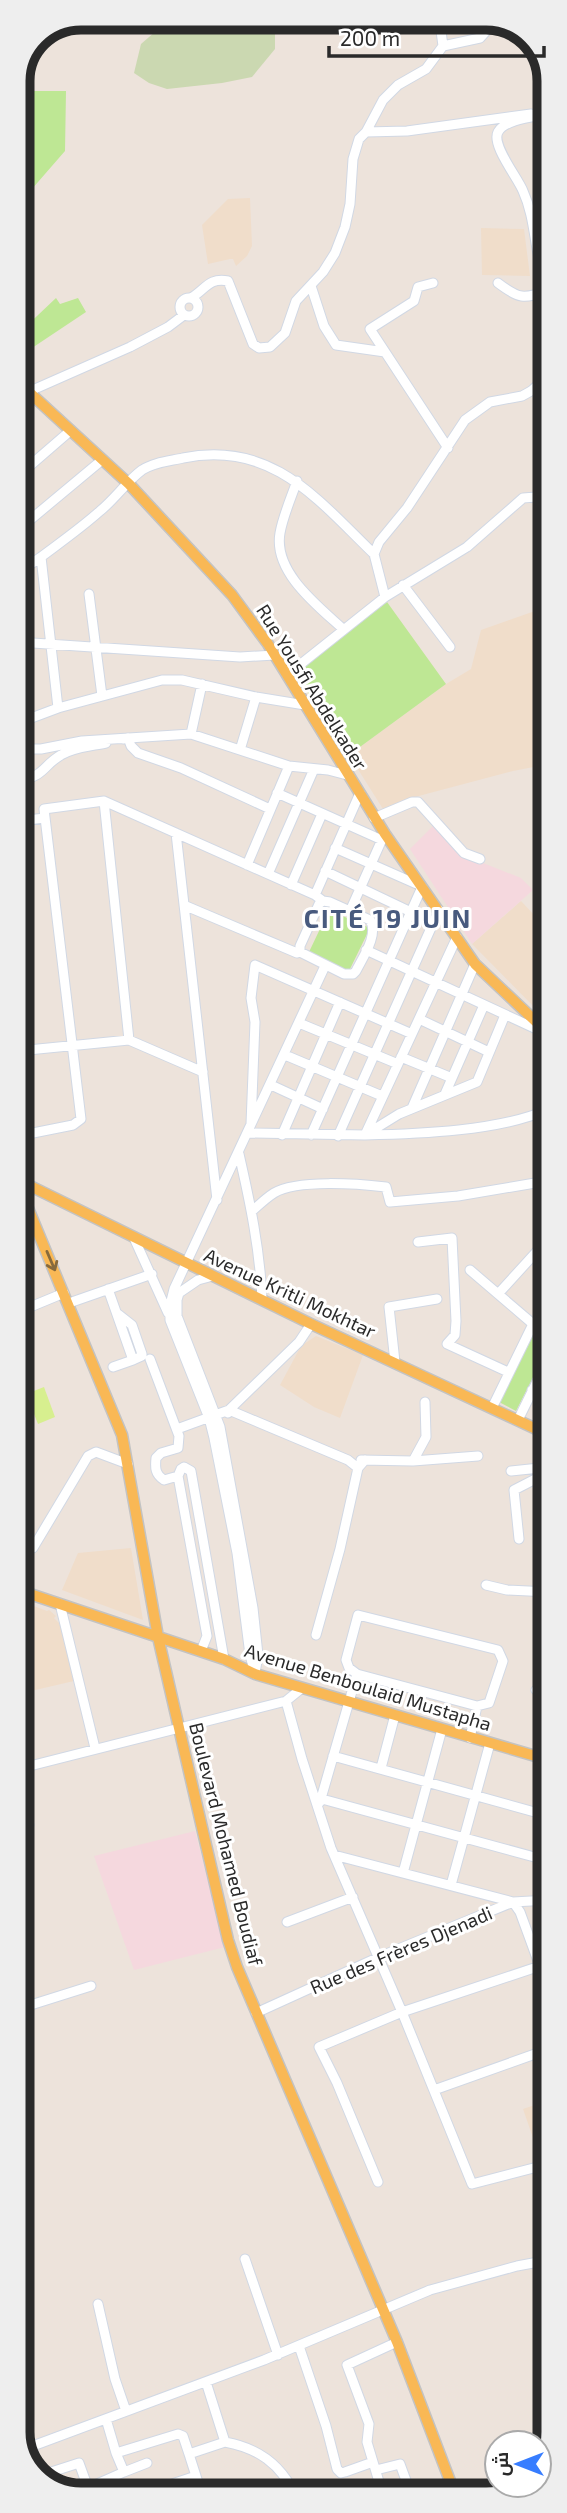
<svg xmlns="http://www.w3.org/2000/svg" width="567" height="2513" viewBox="0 0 567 2513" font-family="'Exo 2',Cairo,sans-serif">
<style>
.education{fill:#f0ddca}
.medical{fill:#f5d8de}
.green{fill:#bee794}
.cemetery{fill:#cbd8b1}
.pitch{fill:#d7ef8f}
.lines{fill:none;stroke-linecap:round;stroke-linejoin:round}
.minor-casing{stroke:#d1d8e4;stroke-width:11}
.major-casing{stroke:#c3c3c3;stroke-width:13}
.minor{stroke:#fff;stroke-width:9}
.major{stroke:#f9b855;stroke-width:10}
.oneway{stroke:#876a3d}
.labels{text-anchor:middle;stroke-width:6;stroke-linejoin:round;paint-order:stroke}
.street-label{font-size:19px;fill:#2a2a2a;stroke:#fff}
.district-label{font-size:26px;font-weight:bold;letter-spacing:2px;fill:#485a7e;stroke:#fff}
.rim{fill:none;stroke:#2a2a2a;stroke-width:9}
</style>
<rect width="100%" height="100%" fill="#ede3db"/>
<!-- education -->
<path class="education" d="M250,198L252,246L247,256L236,266L233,259H230L208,264L202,225L228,199Z
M481,228L524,229L530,276L482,275Z
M549,606V764L513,771L411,798L383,809L349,755L446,684L471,669L481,630Z
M521,901L537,918L542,914L549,921V988L536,1009L472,944Z
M316,1336L363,1355L340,1418L314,1407L280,1385L301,1346Z
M131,1548L143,1620L62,1590L78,1553Z
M18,1600L47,1611L49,1610L56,1616L54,1618L61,1625L74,1681L18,1694Z
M549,2100V2157L540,2158L523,2109Z"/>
<!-- medical -->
<path class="medical" d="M434,825L463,855L521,878L533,890L472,944L410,849Z
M195,1831L225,1947L134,1970L94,1856Z"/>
<!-- green -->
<path class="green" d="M18,91H66L65,151L18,205Z
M56,298L60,304L78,298L86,312L26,352L21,350L18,352V334Z
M387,602L446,684L349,755L295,673Z
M329,910L370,928L349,971L309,952Z
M542,1327L549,1332V1346L516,1411L499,1402L535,1332Z"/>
<!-- cemetery -->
<path class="cemetery" d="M171,18H275V49L252,77L222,83L167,89L149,83L134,73L141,44Z"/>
<!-- pitch -->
<path class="pitch" d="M44,1387L55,1417L38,1424L26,1394Z"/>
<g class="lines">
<defs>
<path id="minor" d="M443,46L480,38L497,19
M366,132L407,131L531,114
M433,283L418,287L414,301L370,329L448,448
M498,283C519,299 523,299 548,291C545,280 542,270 539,259C534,236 533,213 523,191C518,178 491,145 498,132C505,119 535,117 548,114
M311,286L324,326L336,345L385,352
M180 307a9 9 0 1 1 18 0a9 9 0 1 1-18 0Z
M191,298C205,290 209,277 228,281L253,344L259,348L270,347L285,333L296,301L323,272L335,253L345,227L350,204L353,159L359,139L366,132L383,100L398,85L426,69L443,46L441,31L433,18
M18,398L28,392L130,347L168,327L184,315
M18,476L70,431
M297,481C291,498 283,516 280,533C273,572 318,606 343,629
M549,513C539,525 543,534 549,547
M18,530L102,460
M41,557C61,542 81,528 100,511C115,499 127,481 142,470C154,462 170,461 183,458C272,440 317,499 374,554
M18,573L41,557L58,708
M403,585L450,647
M89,594L102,696
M385,597L467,547L523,498L536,497L549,501
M18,642L240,657L275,655
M287,675L385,597L374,554L379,542L407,508L465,420L490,402L522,396L531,391L549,375
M18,723L58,708L162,680H182L256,697L305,705
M191,734L202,684
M18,739L28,749H41L82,741L191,734L289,766L328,770L347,775
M123,739L128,738L131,746L138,753L181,768L270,809
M240,750L256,697
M18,780C45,777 42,766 61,755C74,747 92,746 106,743
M277,793L382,840
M104,801L129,1040
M374,818L412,802H418L464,853L480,859
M18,821L45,818
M176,833L217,1200
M335,848L421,886
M247,865L289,766
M325,871L411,912
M268,874L314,769
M291,885L322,814
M315,895L360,793
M186,906L297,953L300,952
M350,911L384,835
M457,937L365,1135C418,1134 501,1131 549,1109
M366,950L545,1033
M419,1019L489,1052
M533,1020L549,995
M299,1023L398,1064
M18,1051L129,1040L203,1072
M285,1055L382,1096
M401,1057L452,1078
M271,1085L323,1109
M445,1094L484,1005
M412,1108L475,964
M251,1124L255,1022L251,998L255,965L412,1034
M248,1133L365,1135L399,1114L477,1082L505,1015
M282,1135L340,1002
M311,1135L422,887
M18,1136L73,1125L81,1119L44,809L104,801L315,895L323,901L330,902L370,920C379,934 363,957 356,971L353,974H344L300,952V946L319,904L323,901
M338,1136L439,910
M239,1154C250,1202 260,1250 262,1299
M252,1211C259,1205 266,1198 274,1193C297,1179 359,1184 386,1187L390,1202L458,1196L541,1182L549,1176
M134,1238L168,1313
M418,1242L452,1238L456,1321L455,1335L447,1344L508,1372
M470,1270L533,1324L539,1322L549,1325
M108,1289L133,1360L113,1367
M179,1293L177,1300V1316L220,1427L253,1608L258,1655L255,1673
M179,1293L198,1280L213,1276
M498,1294L549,1238
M69,1303L152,1274
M118,1314L132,1325L142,1354V1356L133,1360
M18,1341L28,1335L23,1310L64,1293
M150,1359L179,1436L178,1448L161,1453L156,1458C155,1468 155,1474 164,1480L178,1476L207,1636L201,1651
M395,1362L389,1307L437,1299
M532,1390L549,1398
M492,1408L533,1324
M228,1413L229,1410L348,1460L358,1468
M518,1420L549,1357
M177,1429L229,1410L299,1342L311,1324
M361,1460L413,1461L478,1456
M413,1461L426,1437L425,1402
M511,1471L549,1467
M178,1476L181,1469L184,1467L191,1471L224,1659
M519,1539L514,1490L549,1472
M18,1548H33L88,1456L96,1452L128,1464
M486,1585L507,1590L549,1592
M60,1604L95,1748
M358,1615L498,1650L503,1661L489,1703L477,1706L357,1674L349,1668L346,1660Z
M316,1635L340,1549L358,1468L365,1460
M255,1674L250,1655L237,1553L214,1438L209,1418L170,1320V1305L174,1289L325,966
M536,1690L549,1695
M286,1701L302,1759L331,1848L402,2012L472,2184L549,2164
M470,1738L477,1706
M333,1756L549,1816
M381,1768L395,1715
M18,1769L286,1701L302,1688
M18,1786L29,1825L18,1828
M322,1799L549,1861
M320,1802L357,1674
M334,1855L513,1902L520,1912L549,1991
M403,1873L442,1729
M451,1885L490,1743
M287,1922L353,1897
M18,2009L91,1986
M256,2013L379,1957L513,1902L549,1900
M434,2090L549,2049
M378,2182L337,2083L319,2047L402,2012L549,1963
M245,2259L278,2355
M98,2304L115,2379L126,2411
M299,2346L326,2426L337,2469L341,2473L345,2472L373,2462
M544,2392L549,2410
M106,2419L116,2453L178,2434L183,2436L189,2454L225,2442L206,2382
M225,2442C258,2448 281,2464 295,2495
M31,2446L44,2482
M22,2450L264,2360L430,2290L517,2266L549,2260
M189,2454L202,2495
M376,2470L400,2464L411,2494
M124,2472L147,2463
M42,2475L79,2463L87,2485L90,2487L124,2472L116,2453
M110,2479L115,2495
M174,2495L172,2484L196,2476
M383,2495L367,2442L369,2424L347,2365L397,2342"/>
<path id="major" d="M18,382L129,484L232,595L268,644L385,834L475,964L549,1034
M18,1180L311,1324L549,1435
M18,1184L122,1435L158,1637L228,1940L237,1967L397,2342L455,2494
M18,1590L224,1659L255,1674L549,1760"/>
</defs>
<!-- minor casing -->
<use href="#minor" class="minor-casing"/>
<!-- major casing -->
<use href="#major" class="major-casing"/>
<!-- minor -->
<use href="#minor" class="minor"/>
<!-- major -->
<use href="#major" class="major"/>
</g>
<!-- one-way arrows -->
<defs><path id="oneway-shaft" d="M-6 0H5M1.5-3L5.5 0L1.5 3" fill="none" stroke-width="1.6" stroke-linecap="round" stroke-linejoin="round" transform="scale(1.75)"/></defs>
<use class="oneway" href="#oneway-shaft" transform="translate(51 1261) rotate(67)"/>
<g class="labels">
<!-- street labels -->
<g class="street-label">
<text transform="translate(312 687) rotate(58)" y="7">Rue Yousfi Abdelkader</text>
<text transform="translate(290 1293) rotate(25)" y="7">Avenue Kritli Mokhtar</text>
<text transform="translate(368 1687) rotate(17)" y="7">Avenue Benboulaid Mustapha</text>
<text transform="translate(226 1844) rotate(76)" y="7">Boulevard Mohamed Boudiaf</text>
<text transform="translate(401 1950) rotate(-23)" y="7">Rue des Frères Djenadi</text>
</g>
<!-- district labels -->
<g class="district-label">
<text x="388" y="928">CITÉ 19 JUIN</text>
</g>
</g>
<!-- crop -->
<path d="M0 0H567V2513H0ZM81 30H486A51 51 0 0 1 537 81V2432A51 51 0 0 1 486 2483H81A51 51 0 0 1 30 2432V81A51 51 0 0 1 81 30Z" fill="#eee" fill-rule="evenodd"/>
<path class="rim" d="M81 30H486A51 51 0 0 1 537 81V2432A51 51 0 0 1 486 2483H81A51 51 0 0 1 30 2432V81A51 51 0 0 1 81 30Z"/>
<!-- north arrow -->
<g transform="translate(518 2464) rotate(270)"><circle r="33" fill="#ffffff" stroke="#aaaaaa" stroke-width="2"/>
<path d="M0-5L12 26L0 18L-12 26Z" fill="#377dff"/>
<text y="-10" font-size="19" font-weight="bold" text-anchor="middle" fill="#2a2a2a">ش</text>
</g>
<!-- scale -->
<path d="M329 46v10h215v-10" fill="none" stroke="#2a2a2a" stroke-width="3.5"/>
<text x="340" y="46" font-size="21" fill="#2a2a2a" stroke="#ffffff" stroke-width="5" paint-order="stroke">200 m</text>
</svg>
